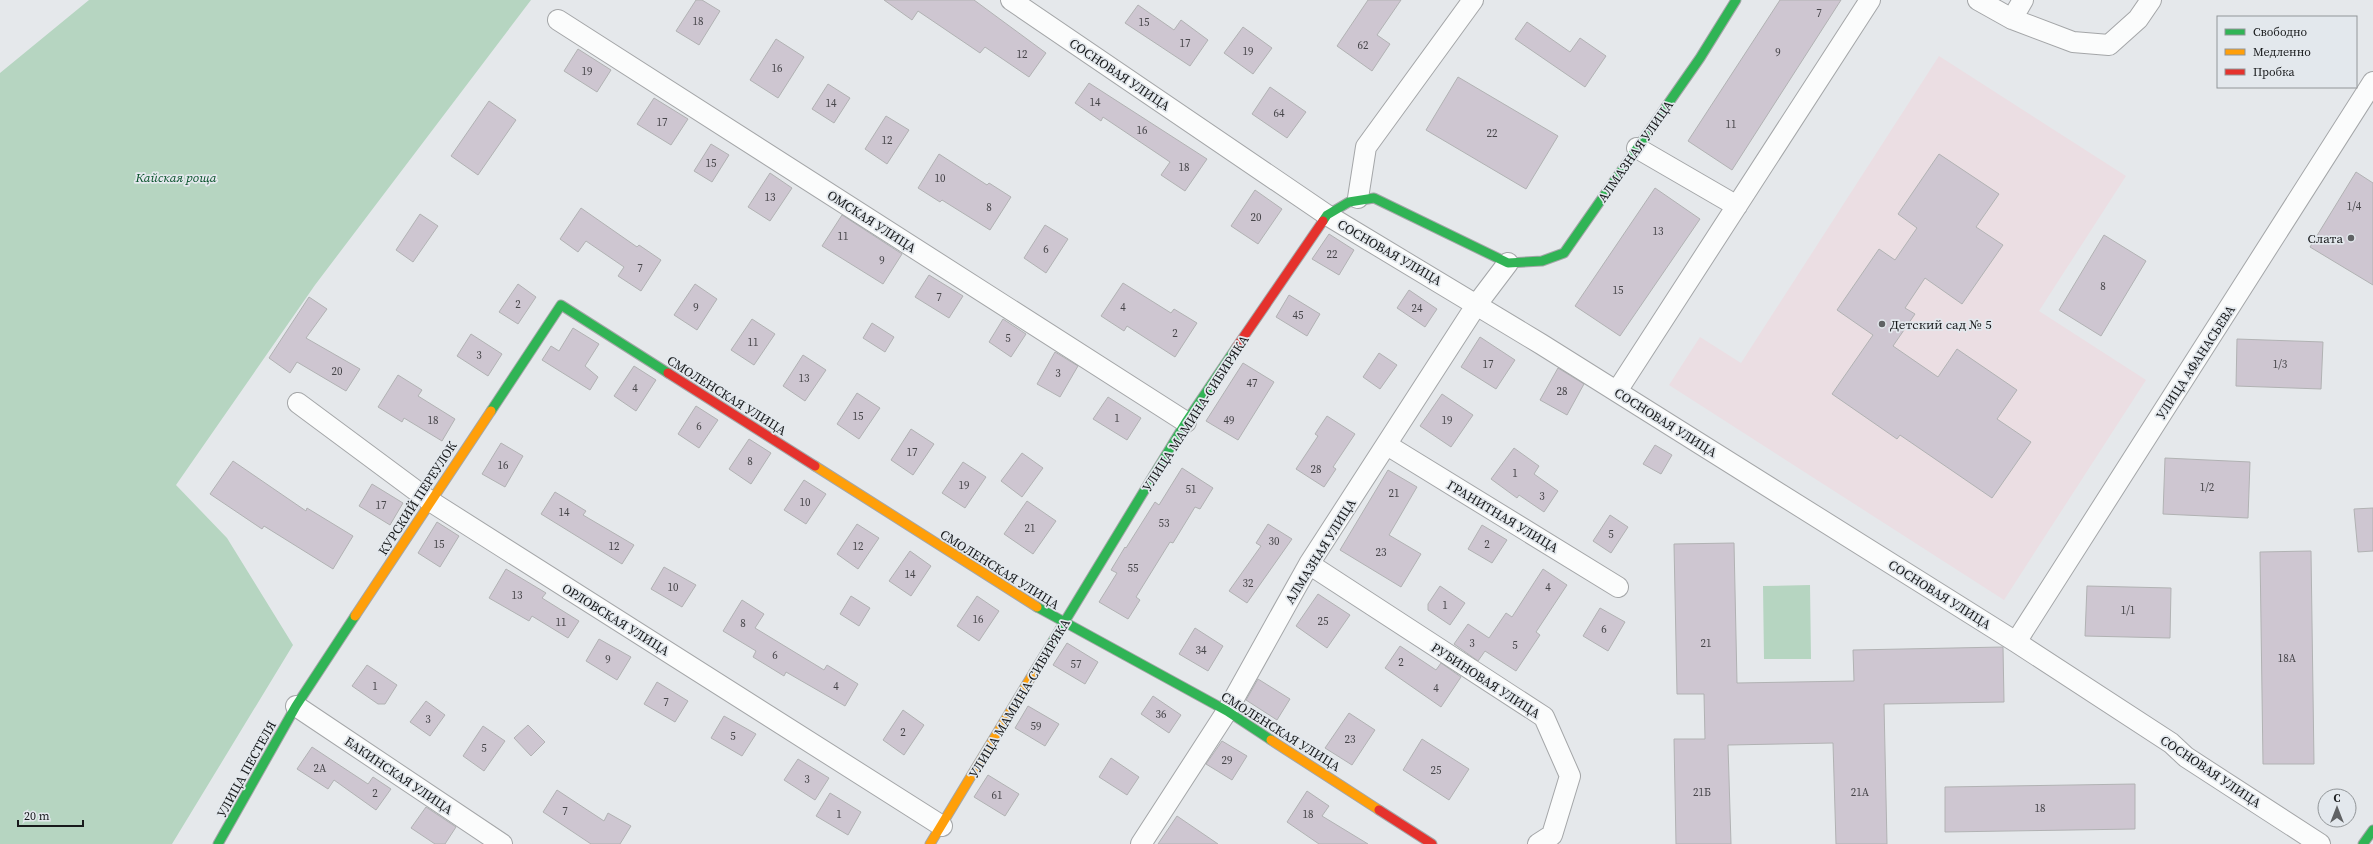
<svg xmlns="http://www.w3.org/2000/svg" width="2373" height="844" viewBox="0 0 2373 844" font-family="'Source Serif 4',serif">
<style>
.education{fill:#ebdee3}
.green{fill:#b6d5c1}
.building{fill:#cec6d1;stroke:#b1b2b3}
.lines{fill:none;stroke-linecap:round;stroke-linejoin:round}
.street-casing{stroke:#a4a6a8;stroke-width:22}
.fast-casing{stroke:#a4a6a8;stroke-width:11}
.slow-casing{stroke:#a4a6a8;stroke-width:11}
.jam-casing{stroke:#a4a6a8;stroke-width:11}
.street{stroke:#fbfcfc;stroke-width:20}
.fast{stroke:#30b455;stroke-width:9}
.slow{stroke:#ff9f0a;stroke-width:9}
.jam{stroke:#e5322d;stroke-width:9}
.poi-dot{fill:#606264;stroke:#e3e8ed;stroke-width:1.5}
.labels{text-anchor:middle;stroke-width:3.5;stroke-linejoin:round;paint-order:stroke}
.number-label{font-size:11px;fill:#464549}
.street-label{font-size:13px;fill:#181a1c;stroke:#e3e8ed}
.park-label{font-size:13px;font-style:italic;fill:#055028;stroke:#e3e8ed}
.poi-label{font-size:13px;fill:#181a1c;stroke:#e3e8ed;text-anchor:end}
</style>
<rect width="100%" height="100%" fill="#e5e8eb"/>
<!-- education -->
<path class="education" d="M1939,56L2126,176L2039,311L2146,380L2004,600L1669,385L1700,337L1741,363Z"/>
<!-- green -->
<path class="green" d="M89,0H531L315,285L176,485L227,538L293,645L172,844H0V73Z
M1810,585L1811,659H1764L1763,586Z"/>
<!-- building -->
<path class="building" d="M696,0H702L720,11L699,45L676,31Z
M884,0H974L1046,53L1029,77L985,47L980,53L918,11L912,20Z
M1368,0H1401L1377,35L1390,44L1372,71L1337,46Z
M1780,0H1841L1732,170L1688,141Z
M1138,5L1174,30L1181,20L1208,40L1190,66L1125,23Z
M1527,22L1570,52L1580,38L1606,56L1585,87L1515,39Z
M1243,27L1272,48L1253,74L1224,53Z
M776,39L804,57L778,98L750,80Z
M578,49L611,70L597,92L564,71Z
M1458,77L1558,136L1526,189L1426,130Z
M1089,83L1207,159L1185,191L1161,175L1170,162L1103,117L1101,121L1075,103Z
M828,84L850,98L834,123L812,109Z
M1270,87L1306,112L1287,138L1252,114Z
M654,98L688,119L671,145L637,124Z
M489,101L516,120L478,175L451,156Z
M886,116L909,130L887,164L865,149Z
M711,144L729,155L712,182L694,171Z
M939,154L987,185L989,183L1011,197L990,230L942,200L940,202L918,188Z
M1939,154L1999,194L1976,227L2003,245L1962,304L1925,278L1905,308L1915,314L1893,346L1938,377L1957,349L2017,390L1997,419L2031,442L1992,498L1900,435L1897,439L1832,394L1873,335L1837,310L1879,249L1895,260L1917,228L1898,214Z
M2356,172L2373,183V285L2310,247Z
M770,173L792,188L770,221L748,207Z
M1655,188L1700,219L1620,336L1575,306Z
M1255,190L1282,209L1258,244L1231,226Z
M581,208L637,247L639,245L661,260L641,291L618,276L624,267L586,241L578,252L560,239Z
M420,214L438,226L413,262L396,250Z
M842,215L902,254L883,284L822,246Z
M1045,225L1068,239L1046,273L1024,258Z
M1329,234L1354,250L1339,275L1312,259Z
M2104,235L2146,261L2101,336L2059,310Z
M929,275L963,296L949,318L915,297Z
M1123,283L1171,313L1174,309L1197,323L1175,357L1127,326L1124,331L1101,316Z
M518,284L536,297L518,324L499,312Z
M695,284L717,299L697,330L674,315Z
M1409,290L1437,309L1425,327L1397,308Z
M1289,295L1320,314L1307,336L1276,317Z
M309,297L327,309L306,338L360,369L346,391L297,362L290,373L269,358Z
M752,319L775,334L754,365L731,350Z
M1003,319L1026,334L1011,357L989,342Z
M872,323L894,337L885,352L863,338Z
M573,328L599,344L585,366L598,377L590,390L542,360L551,346L559,351Z
M471,334L502,354L488,376L457,356Z
M1480,337L1515,360L1496,389L1461,367Z
M2237,339L2323,342L2321,389L2236,386Z
M1055,352L1078,366L1060,397L1037,384Z
M1379,353L1397,365L1380,389L1363,377Z
M803,355L826,370L805,401L783,386Z
M1243,363L1274,382L1238,440L1206,421Z
M634,366L656,380L636,411L614,396Z
M1558,368L1584,384L1567,415L1540,400Z
M398,375L422,390L418,396L455,419L442,441L404,418L402,422L378,407Z
M857,393L880,408L859,439L837,424Z
M1442,394L1473,415L1451,447L1420,426Z
M1108,397L1141,418L1127,440L1093,419Z
M696,406L718,420L699,448L678,434Z
M1327,416L1355,434L1333,467L1336,469L1324,487L1296,469L1318,436L1315,434Z
M911,429L934,444L913,475L891,460Z
M749,439L771,453L751,484L729,469Z
M501,443L523,456L505,487L482,474Z
M1655,445L1672,455L1661,474L1643,464Z
M1514,448L1539,466L1534,474L1558,491L1544,512L1519,495L1517,498L1491,479Z
M1022,453L1043,468L1022,497L1001,481Z
M2165,458L2250,462L2248,518L2163,514Z
M233,461L306,511L307,508L353,536L333,569L264,526L262,529L210,494Z
M963,462L986,477L965,508L942,493Z
M1182,468L1213,488L1200,509L1195,507L1173,543L1170,542L1136,597L1140,600L1128,619L1099,602L1117,573L1111,570L1125,547L1126,548L1155,502L1159,505Z
M1388,470L1417,487L1389,535L1421,554L1401,587L1340,550Z
M804,480L826,494L806,524L784,510Z
M372,484L403,503L390,525L359,506Z
M555,492L586,511L583,515L634,545L622,564L541,514Z
M1027,501L1056,521L1033,554L1004,534Z
M2373,508V551L2358,552L2354,509Z
M1610,515L1628,527L1611,553L1593,541Z
M437,522L459,536L440,567L418,553Z
M857,524L879,538L858,569L837,554Z
M1268,524L1292,539L1247,603L1229,591L1261,546L1256,543Z
M1482,525L1507,540L1492,563L1468,549Z
M1734,543L1737,683L1854,681L1853,650L2003,647L2004,702L1884,704L1887,844H1836L1833,743L1728,745L1731,844H1676L1674,739H1705L1704,694H1677L1674,544Z
M910,551L931,566L911,596L889,581Z
M2311,551L2314,764H2263L2260,552Z
M664,567L696,585L682,607L651,589Z
M506,569L546,593L542,598L579,621L568,638L532,616L529,621L489,598Z
M1543,569L1567,585L1536,632L1540,635L1516,671L1485,651L1478,661L1454,644L1468,624L1489,638L1506,613L1512,617Z
M1440,586L1465,603L1450,625L1428,610V604Z
M2087,586L2171,588L2170,638L2085,636Z
M1318,594L1350,615L1327,648L1296,626Z
M851,596L870,608L859,626L840,614Z
M977,596L999,611L979,641L957,626Z
M742,600L764,614L755,628L824,670L827,665L858,684L845,706L786,672L784,676L753,657L756,651L723,631Z
M1600,608L1625,622L1608,651L1583,636Z
M1195,628L1223,646L1208,671L1179,654Z
M599,639L631,657L617,680L586,661Z
M1067,643L1098,662L1085,684L1053,665Z
M1400,646L1436,670L1441,663L1461,677L1441,707L1385,668Z
M367,665L397,685L385,704H378L352,686Z
M1258,679L1290,699L1277,720L1246,700Z
M657,682L688,701L675,722L644,704Z
M1153,696L1181,715L1169,733L1141,714Z
M426,701L445,715L430,736L410,722Z
M1028,706L1059,724L1045,746L1015,728Z
M903,710L924,725L904,755L883,740Z
M1349,713L1375,730L1352,765L1325,748Z
M724,716L756,734L742,756L711,738Z
M528,725L545,742L531,756L514,738Z
M483,726L505,741L484,771L463,756Z
M1422,739L1469,769L1449,800L1403,770Z
M1222,741L1247,756L1232,780L1206,764Z
M312,747L368,784L373,777L391,789L376,810L334,780L328,789L297,769Z
M1111,758L1139,777L1127,795L1099,777Z
M798,759L829,778L815,800L784,780Z
M988,775L1019,794L1005,816L974,797Z
M2135,784V829L1945,832V787Z
M557,790L604,821L608,813L631,826L620,844H591L543,812Z
M1307,791L1329,806L1322,816L1368,844H1319L1287,822Z
M830,793L861,812L848,835L816,816Z
M426,807L456,827L445,844H435L411,828Z
M1177,816L1218,844H1158Z"/>
<g class="lines">
<defs>
<path id="street" d="M1011,0L1327,215L1541,344L2016,642L2171,743L2186,757L2320,844
M1978,0L2012,19L2073,42L2109,45L2138,19L2151,0
M2012,19L2023,0
M558,20L1186,422
M1637,148L1737,206
M1358,198L1366,147L1473,0
M1617,391L1870,0
M298,403L430,501L942,826
M1387,445L1618,587
M1309,564L1544,717L1570,776L1552,835L1538,844
M2016,642L2373,82
M296,706L502,844
M1141,844L1227,711L1309,564L1477,304L1508,263"/>
<path id="fast" d="M1323,221L1327,215L1349,202L1374,198L1508,263L1542,261L1564,253L1700,58L1736,0
M491,411L561,305L668,373
M1037,607L1227,711L1271,740
M1045,654L1186,422L1236,348
M218,844L296,706L355,616
M2363,844L2373,830"/>
<path id="slow" d="M815,466L1037,607
M355,616L491,411
M1271,740L1379,810
M930,844L1045,654"/>
<path id="jam" d="M1236,348L1323,221
M668,373L815,466
M1379,810L1432,844"/>
</defs>
<!-- street casing -->
<use href="#street" class="street-casing"/>
<!-- fast casing -->
<use href="#fast" class="fast-casing"/>
<!-- slow casing -->
<use href="#slow" class="slow-casing"/>
<!-- jam casing -->
<use href="#jam" class="jam-casing"/>
<!-- street -->
<use href="#street" class="street"/>
<!-- fast -->
<use href="#fast" class="fast"/>
<!-- slow -->
<use href="#slow" class="slow"/>
<!-- jam -->
<use href="#jam" class="jam"/>
</g>
<!-- markers -->
<g class="poi-dot">
<circle cx="2351" cy="238" r="4"/>
<circle cx="1882" cy="324" r="4"/>
</g>
<g class="labels">
<!-- number labels -->
<g class="number-label">
<text x="1819" y="17">7</text>
<text x="698" y="25">18</text>
<text x="1144" y="26">15</text>
<text x="1185" y="47">17</text>
<text x="1363" y="49">62</text>
<text x="1248" y="55">19</text>
<text x="1778" y="56">9</text>
<text x="1022" y="58">12</text>
<text x="777" y="72">16</text>
<text x="587" y="75">19</text>
<text x="1095" y="106">14</text>
<text x="831" y="107">14</text>
<text x="1279" y="117">64</text>
<text x="662" y="126">17</text>
<text x="1731" y="128">11</text>
<text x="1142" y="134">16</text>
<text x="1492" y="137">22</text>
<text x="887" y="144">12</text>
<text x="711" y="167">15</text>
<text x="1184" y="171">18</text>
<text x="940" y="182">10</text>
<text x="770" y="201">13</text>
<text x="2354" y="210">1/4</text>
<text x="989" y="211">8</text>
<text x="1256" y="221">20</text>
<text x="1658" y="235">13</text>
<text x="843" y="240">11</text>
<text x="1046" y="253">6</text>
<text x="1332" y="258">22</text>
<text x="882" y="264">9</text>
<text x="640" y="272">7</text>
<text x="2103" y="290">8</text>
<text x="1618" y="294">15</text>
<text x="939" y="301">7</text>
<text x="518" y="308">2</text>
<text x="696" y="311">9</text>
<text x="1123" y="311">4</text>
<text x="1417" y="312">24</text>
<text x="1298" y="319">45</text>
<text x="1175" y="337">2</text>
<text x="1008" y="342">5</text>
<text x="753" y="346">11</text>
<text x="479" y="359">3</text>
<text x="1488" y="368">17</text>
<text x="2280" y="368">1/3</text>
<text x="337" y="375">20</text>
<text x="1058" y="377">3</text>
<text x="804" y="382">13</text>
<text x="1252" y="387">47</text>
<text x="635" y="392">4</text>
<text x="1562" y="395">28</text>
<text x="858" y="420">15</text>
<text x="1117" y="422">1</text>
<text x="433" y="424">18</text>
<text x="1229" y="424">49</text>
<text x="1447" y="424">19</text>
<text x="699" y="430">6</text>
<text x="912" y="456">17</text>
<text x="750" y="465">8</text>
<text x="503" y="469">16</text>
<text x="1316" y="473">28</text>
<text x="1515" y="477">1</text>
<text x="964" y="489">19</text>
<text x="2207" y="491">1/2</text>
<text x="1191" y="493">51</text>
<text x="1394" y="497">21</text>
<text x="1542" y="500">3</text>
<text x="805" y="506">10</text>
<text x="381" y="509">17</text>
<text x="564" y="516">14</text>
<text x="1164" y="527">53</text>
<text x="1030" y="532">21</text>
<text x="1611" y="538">5</text>
<text x="1274" y="545">30</text>
<text x="439" y="548">15</text>
<text x="1487" y="548">2</text>
<text x="614" y="550">12</text>
<text x="858" y="550">12</text>
<text x="1381" y="556">23</text>
<text x="1133" y="572">55</text>
<text x="910" y="578">14</text>
<text x="1248" y="587">32</text>
<text x="673" y="591">10</text>
<text x="1548" y="591">4</text>
<text x="517" y="599">13</text>
<text x="1445" y="609">1</text>
<text x="2128" y="614">1/1</text>
<text x="978" y="623">16</text>
<text x="1323" y="625">25</text>
<text x="561" y="626">11</text>
<text x="743" y="627">8</text>
<text x="1604" y="633">6</text>
<text x="1472" y="647">3</text>
<text x="1706" y="647">21</text>
<text x="1515" y="649">5</text>
<text x="1201" y="654">34</text>
<text x="775" y="659">6</text>
<text x="2287" y="662">18А</text>
<text x="608" y="663">9</text>
<text x="1401" y="666">2</text>
<text x="1076" y="668">57</text>
<text x="375" y="690">1</text>
<text x="836" y="690">4</text>
<text x="1436" y="692">4</text>
<text x="666" y="706">7</text>
<text x="1161" y="718">36</text>
<text x="428" y="723">3</text>
<text x="1036" y="730">59</text>
<text x="903" y="736">2</text>
<text x="733" y="740">5</text>
<text x="1350" y="743">23</text>
<text x="484" y="752">5</text>
<text x="1227" y="764">29</text>
<text x="320" y="772">2А</text>
<text x="1436" y="774">25</text>
<text x="807" y="783">3</text>
<text x="1702" y="796">21Б</text>
<text x="1860" y="796">21А</text>
<text x="375" y="797">2</text>
<text x="997" y="799">61</text>
<text x="2040" y="812">18</text>
<text x="565" y="815">7</text>
<text x="839" y="818">1</text>
<text x="1308" y="818">18</text>
</g>
<!-- street labels -->
<g class="street-label">
<text transform="translate(1120 74) rotate(34)" y="5">СОСНОВАЯ УЛИЦА</text>
<text transform="translate(1635 151) rotate(-55)" y="5">АЛМАЗНАЯ УЛИЦА</text>
<text transform="translate(872 221) rotate(33)" y="5">ОМСКАЯ УЛИЦА</text>
<text transform="translate(1390 252) rotate(30)" y="5">СОСНОВАЯ УЛИЦА</text>
<text transform="translate(2195 362) rotate(-57)" y="5">УЛИЦА АФАНАСЬЕВА</text>
<text transform="translate(727 395) rotate(32)" y="5">СМОЛЕНСКАЯ УЛИЦА</text>
<text transform="translate(1195 413) rotate(-57)" y="5">УЛИЦА МАМИНА-СИБИРЯКА</text>
<text transform="translate(1666 422) rotate(32)" y="5">СОСНОВАЯ УЛИЦА</text>
<text transform="translate(417 498) rotate(-57)" y="5">КУРСКИЙ ПЕРЕУЛОК</text>
<text transform="translate(1503 516) rotate(31)" y="5">ГРАНИТНАЯ УЛИЦА</text>
<text transform="translate(1320 551) rotate(-58)" y="5">АЛМАЗНАЯ УЛИЦА</text>
<text transform="translate(1000 569) rotate(32)" y="5">СМОЛЕНСКАЯ УЛИЦА</text>
<text transform="translate(1940 594) rotate(32)" y="5">СОСНОВАЯ УЛИЦА</text>
<text transform="translate(616 619) rotate(32)" y="5">ОРЛОВСКАЯ УЛИЦА</text>
<text transform="translate(1486 680) rotate(33)" y="5">РУБИНОВАЯ УЛИЦА</text>
<text transform="translate(1019 698) rotate(-59)" y="5">УЛИЦА МАМИНА-СИБИРЯКА</text>
<text transform="translate(1281 731) rotate(32)" y="5">СМОЛЕНСКАЯ УЛИЦА</text>
<text transform="translate(246 769) rotate(-61)" y="5">УЛИЦА ПЕСТЕЛЯ</text>
<text transform="translate(2211 771) rotate(34)" y="5">СОСНОВАЯ УЛИЦА</text>
<text transform="translate(399 775) rotate(34)" y="5">БАКИНСКАЯ УЛИЦА</text>
</g>
<!-- park labels -->
<g class="park-label">
<text x="176" y="182">Кайская роща</text>
</g>
<!-- poi labels -->
<g class="poi-label">
<text x="2343" y="243">Слата</text>
<text x="1890" y="329" text-anchor="start">Детский сад № 5</text>
</g>
</g>
<!-- legend -->
<rect x="2217" y="16" width="140" height="72" fill="#e3e8ed" stroke="#929699"/>
<rect x="2225" y="29" width="20" height="6" fill="#30b455" stroke="#929699"/>
<text x="2253" y="36" font-size="12" fill="#181a1c">Свободно</text>
<rect x="2225" y="49" width="20" height="6" fill="#ff9f0a" stroke="#929699"/>
<text x="2253" y="56" font-size="12" fill="#181a1c">Медленно</text>
<rect x="2225" y="69" width="20" height="6" fill="#e5322d" stroke="#929699"/>
<text x="2253" y="76" font-size="12" fill="#181a1c">Пробка</text>
<!-- north arrow -->
<g transform="translate(2337 808)"><circle r="19" fill="#e3e8ed" stroke="#929699"/>
<path d="M0-3L7 15L0 10L-7 15Z" fill="#606264"/>
<text y="-6" font-size="11" font-weight="bold" text-anchor="middle" fill="#181a1c">С</text>
</g>
<!-- scale -->
<path d="M18 820v6h65v-6" fill="none" stroke="#181a1c" stroke-width="2"/>
<text x="24" y="820" font-size="12" fill="#181a1c" stroke="#e3e8ed" stroke-width="3" paint-order="stroke">20 m</text>
</svg>
